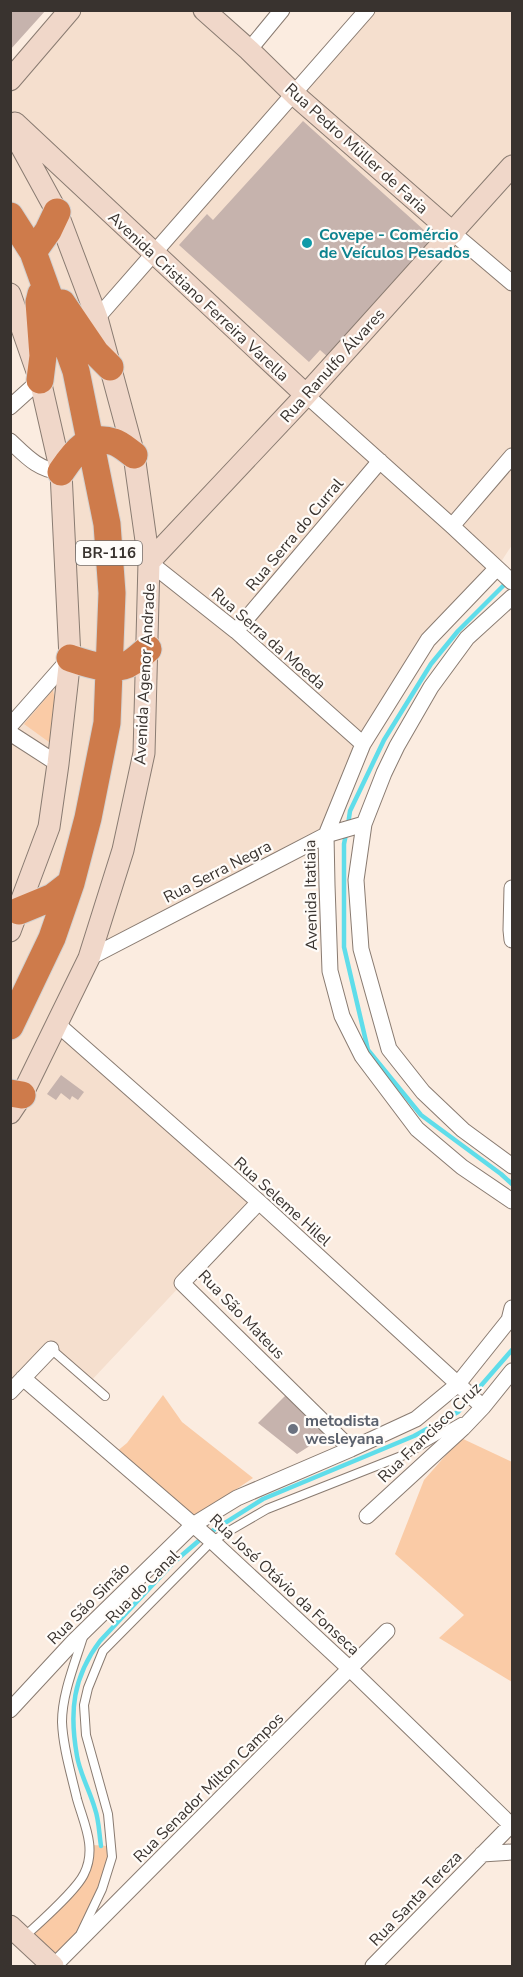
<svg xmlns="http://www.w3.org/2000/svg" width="523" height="1977" viewBox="0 0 523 1977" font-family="'Nunito Sans',sans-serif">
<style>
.built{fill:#f5dfce}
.green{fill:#facba6}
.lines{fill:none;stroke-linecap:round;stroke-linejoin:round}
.stream{stroke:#5fddea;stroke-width:4.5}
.building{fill:#c6b3ad}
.lane-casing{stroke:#897b71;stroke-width:10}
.street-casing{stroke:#897b71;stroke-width:17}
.secondary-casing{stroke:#897b71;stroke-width:23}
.highway-casing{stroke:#d3d2d1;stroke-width:29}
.lane{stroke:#fff;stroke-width:8}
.street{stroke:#fff;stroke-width:15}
.secondary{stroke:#f0d7c9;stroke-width:21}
.highway{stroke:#ce7b4b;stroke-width:27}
.culture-dot{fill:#0f9aa8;stroke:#fffcf9;stroke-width:2}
.worship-dot{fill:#6b7280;stroke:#fffcf9;stroke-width:2}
.labels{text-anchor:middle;stroke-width:4.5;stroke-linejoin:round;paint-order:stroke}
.shield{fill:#fffcf9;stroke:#746f6c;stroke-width:1.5}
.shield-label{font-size:15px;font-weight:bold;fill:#39332f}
.street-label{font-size:16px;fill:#39332f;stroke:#fffcf9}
.culture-label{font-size:16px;font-weight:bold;fill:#0d838f;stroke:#fffcf9;text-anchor:start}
.worship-label{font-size:16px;font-weight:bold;fill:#5b616d;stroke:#fffcf9;text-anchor:start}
</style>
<rect width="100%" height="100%" fill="#fbece0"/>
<!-- built -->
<path class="built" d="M70,11H204L296,95L368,11H512V545L497,568L406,673L326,834L89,958L56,1024L259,1202L90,1382L51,1349L11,1392V726L70,658L60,473L11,294V80Z"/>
<!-- green -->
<path class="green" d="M53,690L56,706L53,745L24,724Z
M163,1395L182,1422L253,1478L192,1519L116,1452L127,1443Z
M461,1438L512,1462V1682L439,1638L464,1615L395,1554L424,1480Z
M93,1845L107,1846L109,1858L103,1881L73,1947L53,1966L25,1938L79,1885Z"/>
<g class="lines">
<!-- stream -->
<path class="stream" d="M348,825L350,811L384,740L431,664L458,631L507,582
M346,834L344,844V947L368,1050L421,1115L501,1174L512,1184
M209,1533L263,1499L414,1436L458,1412L512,1350
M101,1846C99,1833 99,1820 95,1809C90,1791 80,1774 77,1756C69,1711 73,1677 100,1641L174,1562L202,1538"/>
</g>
<!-- building -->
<path class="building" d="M10,10H46L10,50Z
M303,121L435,240L329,358L320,350L309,362L179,245L207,214L213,220Z
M61,1075L84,1092L78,1100L72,1096L70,1100L61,1093L56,1100L47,1094Z
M286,1395L327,1435L297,1454L258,1423Z"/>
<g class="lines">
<defs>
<path id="lane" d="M51,1349L105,1396
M81,1933L102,1889L112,1857L108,1814L86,1735L84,1705L88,1688L103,1651L212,1541L267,1509L404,1455L461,1422
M23,1938C38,1924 76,1891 84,1874C97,1848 84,1824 77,1799C71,1773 63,1748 62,1722C62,1694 75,1663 83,1637"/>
<path id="street" d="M249,50L282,10
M453,233L512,283
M97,318L367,10
M306,395L452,526L512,582
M10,407L40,380
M10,441C26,456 38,470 61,472
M452,526L512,456
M149,562L236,631L363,744
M496,569L428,640L363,744L326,835L327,885L330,971L342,1016L362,1056L417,1129L462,1167L512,1201
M512,597L467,638L431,687L397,746L384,773L364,824L356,880L361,949L389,1049L423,1092L463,1130L512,1166
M236,631L380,461
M10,726L70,658
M10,733L58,764
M512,888L511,930L512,940
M89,958L326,835L364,824
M56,1023L259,1202L483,1407
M259,1202L182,1283L351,1449
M23,1378L212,1541L350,1669L512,1826
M10,1392L51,1349
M367,1516L463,1428L483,1407L512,1371
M10,1710L74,1641L193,1525L237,1498L351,1449L416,1419L457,1385L509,1320L512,1308
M482,1854L512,1852
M54,1966L387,1631
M373,1966L512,1824"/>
<path id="secondary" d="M204,10L249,50L295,95L453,233
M10,80L70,10
M15,123L306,395
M10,126L57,212L97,318L134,455L149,562L144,753L123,850L89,958L22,1095L10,1113
M10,294L40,380L61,472L70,658L58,764L49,827L10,931
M149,562L306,395L512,166
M10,1926L53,1966"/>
<path id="highway" d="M10,216L33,252L76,371L107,524L112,593L107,723L88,818L71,883L52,938L10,1026
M33,252L48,231L57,212
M62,303L96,353L110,367
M40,380L43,356L39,302L41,294
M61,472C74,453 87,433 114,442C121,444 128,451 134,455
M70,658C88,664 115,674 132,662C138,658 143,653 148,649
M19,911L53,897L71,883
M10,1093L22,1095"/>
</defs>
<!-- lane casing -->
<use href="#lane" class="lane-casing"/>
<!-- street casing -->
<use href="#street" class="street-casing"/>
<!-- secondary casing -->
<use href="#secondary" class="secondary-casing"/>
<!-- highway casing -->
<use href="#highway" class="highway-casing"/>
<!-- lane -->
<use href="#lane" class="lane"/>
<!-- street -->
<use href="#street" class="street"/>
<!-- secondary -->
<use href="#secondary" class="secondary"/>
<!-- highway -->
<use href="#highway" class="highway"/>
</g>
<!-- markers -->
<circle class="culture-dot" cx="307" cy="243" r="6"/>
<circle class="worship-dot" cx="293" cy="1429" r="6"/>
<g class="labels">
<!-- shield labels -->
<rect class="shield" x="76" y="541" width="66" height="24" rx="4.5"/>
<g class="shield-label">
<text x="109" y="558">BR-116</text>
</g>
<!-- street labels -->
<g class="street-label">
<text transform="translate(357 148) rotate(42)" y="6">Rua Pedro Müller de Faria</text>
<text transform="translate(199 296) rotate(43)" y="6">Avenida Cristiano Ferreira Varella</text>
<text transform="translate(332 365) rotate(-48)" y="6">Rua Ranulfo Álvares</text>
<text transform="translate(294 534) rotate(-50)" y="6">Rua Serra do Curral</text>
<text transform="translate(269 638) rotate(41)" y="6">Rua Serra da Moeda</text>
<text transform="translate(144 674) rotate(-87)" y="6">Avenida Agenor Andrade</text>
<text transform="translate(217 871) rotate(-27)" y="6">Rua Serra Negra</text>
<text transform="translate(310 895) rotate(-91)" y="6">Avenida Itatiaia</text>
<text transform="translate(283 1201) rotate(42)" y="6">Rua Seleme Hilel</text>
<text transform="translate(242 1314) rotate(46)" y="6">Rua São Mateus</text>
<text transform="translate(429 1432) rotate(-44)" y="6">Rua Francisco Cruz</text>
<text transform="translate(285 1584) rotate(43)" y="6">Rua José Otávio da Fonseca</text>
<text transform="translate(142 1586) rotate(-45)" y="6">Rua do Canal</text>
<text transform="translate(88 1603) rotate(-45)" y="6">Rua São Simão</text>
<text transform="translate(208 1787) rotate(-45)" y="6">Rua Senador Milton Campos</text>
<text transform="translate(415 1898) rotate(-46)" y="6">Rua Santa Tereza</text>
</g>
<!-- culture labels -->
<g class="culture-label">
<text x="319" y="240">Covepe - Comércio<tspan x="319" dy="18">de Veículos Pesados</tspan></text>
</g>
<!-- worship labels -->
<g class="worship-label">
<text x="305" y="1426">metodista<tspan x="305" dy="18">wesleyana</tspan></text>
</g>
</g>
<!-- border -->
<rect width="523" height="1977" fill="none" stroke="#39332f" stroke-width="24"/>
</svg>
